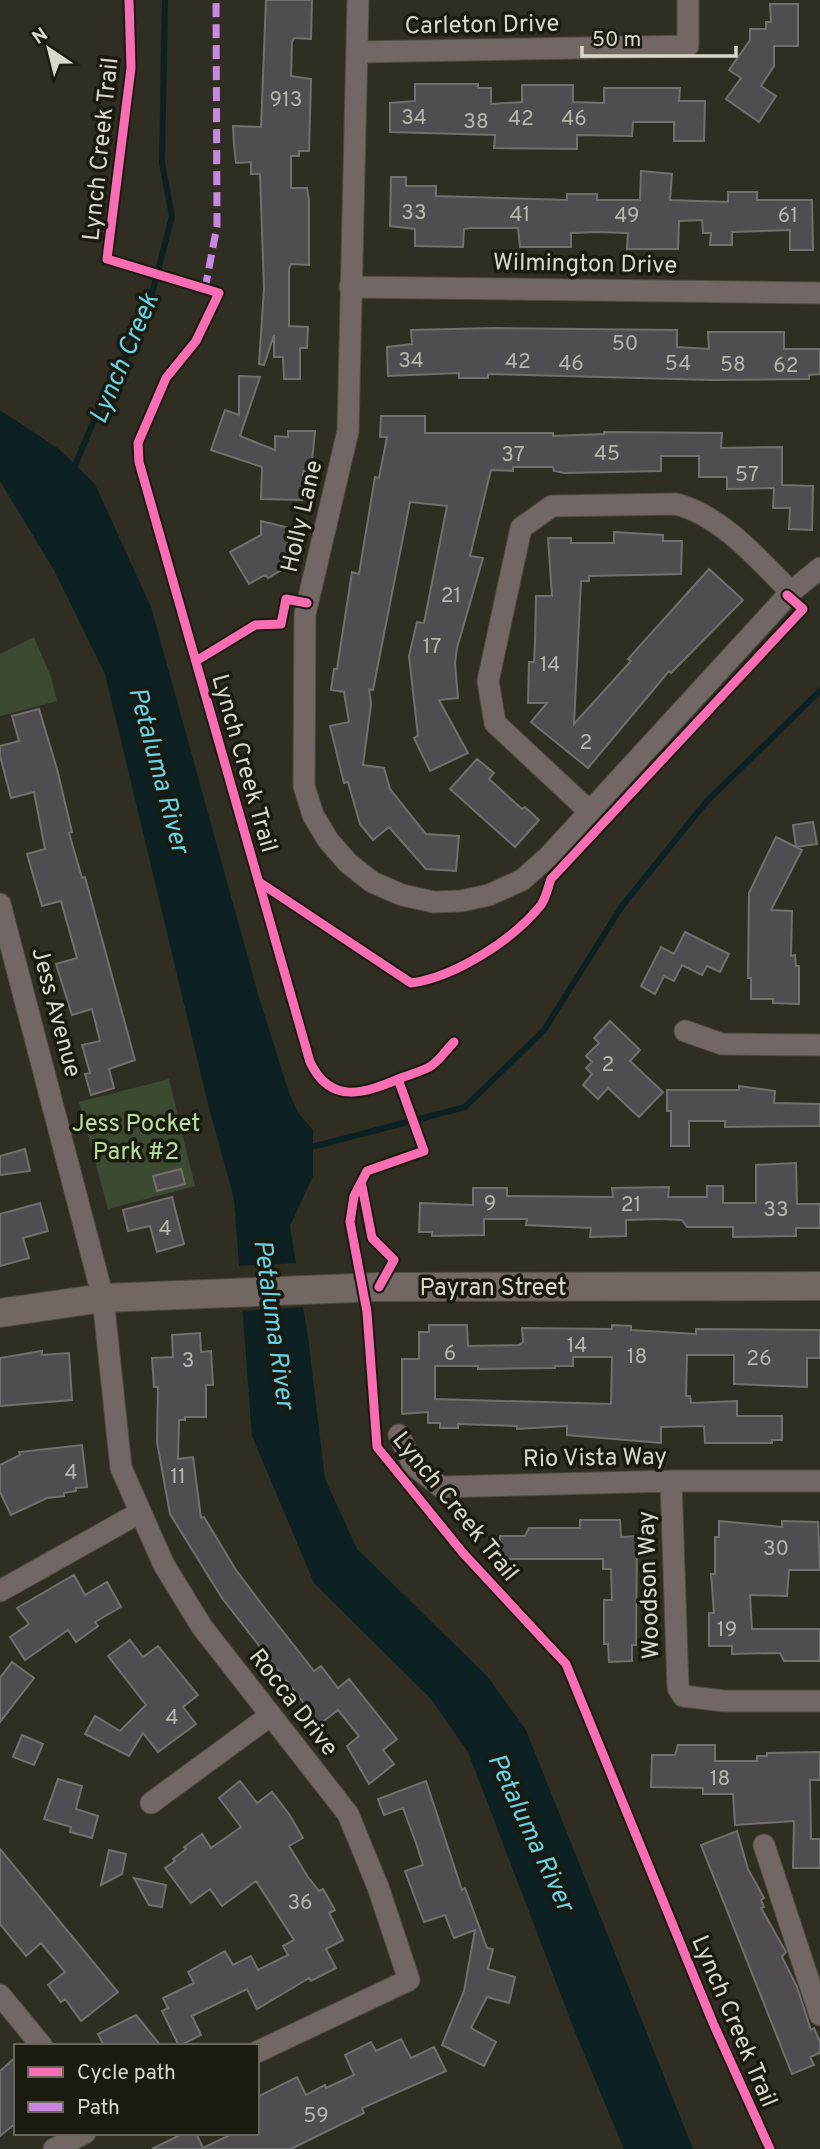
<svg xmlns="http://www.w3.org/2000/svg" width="820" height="2149" viewBox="0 0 820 2149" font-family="Overpass,sans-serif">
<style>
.green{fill:#3d4a32}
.water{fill:#0d2123}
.pier{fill:#302e22}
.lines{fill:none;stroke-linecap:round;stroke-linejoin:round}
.stream{stroke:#0d2123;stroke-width:6}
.building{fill:#504c4f;stroke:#726f6e;stroke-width:2;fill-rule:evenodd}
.minor-casing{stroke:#4e4c41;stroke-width:23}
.major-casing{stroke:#4e4c41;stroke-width:30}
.minor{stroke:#736766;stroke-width:21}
.major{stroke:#726763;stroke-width:28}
.quiet{stroke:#c787e3;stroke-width:7;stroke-dasharray:14 7;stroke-linecap:butt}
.cycleway-casing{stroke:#1b1a10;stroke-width:13}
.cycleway{stroke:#f96db3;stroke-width:9}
.labels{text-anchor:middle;stroke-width:7;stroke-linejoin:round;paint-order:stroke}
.number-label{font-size:21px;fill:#b8b5ac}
.street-label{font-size:24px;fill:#dbd8cb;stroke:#1b1a10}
.park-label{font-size:24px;fill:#b8e09a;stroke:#1b1a10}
.water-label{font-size:26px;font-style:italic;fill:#66d4e5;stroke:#1b1a10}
</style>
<rect width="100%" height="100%" fill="#302e22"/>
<!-- green -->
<path class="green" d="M34,637L51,677L57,701L0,716V654Z
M169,1079L195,1186L108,1209L79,1102Z"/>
<!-- water -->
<path class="water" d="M0,410L59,449L95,484L151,607L258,994L289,1093L299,1114L313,1130V1176L290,1226L308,1337L325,1479L357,1549L486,1675L526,1730L693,2149H624L575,2032L468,1752L431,1699L314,1583L252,1436L234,1199L208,1104L105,674L54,570L0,481Z"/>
<!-- pier -->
<path class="pier" d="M299,1263L306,1307L239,1311L236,1266Z"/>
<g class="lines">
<!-- stream -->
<path class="stream" d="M73,470L98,411L146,317L172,216L162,163L165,0
M308,1148L465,1107L544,1030L622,906L707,801L820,691"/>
</g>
<!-- building -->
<path class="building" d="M266,0H312L311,39L294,38L292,42L291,76L311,79L309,151H299V156H291V188H307L309,200V265L291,264L289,269V326L308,327L307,348H300V379H284L283,357H274V335L264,365L259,364L264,288L260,174H251V162L236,163L234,145L233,126L261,127Z
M770,4H798V46H774V66L761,86L776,96L759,122L726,99L741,78L729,70L750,40V29H766V22H771Z
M415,84H478V88H491V104L522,102V85H573V102L604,103V88H680L679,101H705L704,141H674V122H633L632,136L577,135V149L494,148L495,135L390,132V103L415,101Z
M641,171L672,174L670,200L728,202V192H757V200H812L813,250H790V230L732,232V245H710L711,233H703L702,220L679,221L678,249H627L628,233L596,232L571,233V247H520L518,228H471L464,229L463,247L415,246V229L390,226L391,177H406V186H436V196L567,200V194H597V200H640Z
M494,328L677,330V347L709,349L708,332H784V349H820V374L809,375V379L713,380L488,374V378H459V373L388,376L387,347L412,344L411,330Z
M239,376L260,377L240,436L275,450V436L288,437V431H315L311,471H303L302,500L261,499L262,467L211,450L225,410L239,415Z
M381,416H425V433H553V436L604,434V432L722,433L721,448L782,447V485L813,486L812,530L789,529L790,508H773L774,488L727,489V477H699V456H661V471L564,473L554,471L553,467H513V471L491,470L470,556L483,558L457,648L455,663L458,698L439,700L468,753L430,771L414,738L418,736L409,656L417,622L424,623L447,506L410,502L373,690L369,689L371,704L363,765L384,768L390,789L426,834L459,836L456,871L426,869L389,827L373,840L360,824L348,782L344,783L330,726L349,722L344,692L331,690L334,669H337L352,572L359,574L375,477L379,478L387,437H380Z
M261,521L298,530L290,565L268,578L265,575L249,584L230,552L261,535Z
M614,532L663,535V541H682L681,574L589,576V581H581L574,724L631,661L628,659L709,569L743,600L671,673L669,671L588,768L531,722L547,703H528L529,662H534L535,642L536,596H552L548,538H571V543H614Z
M39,709L57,769L72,832L69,833L82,878L85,877L135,1060L109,1069L114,1088L91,1095L85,1074L90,1073L82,1045L100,1041L92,1009L72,1015L56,964L77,958L61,901L42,906L27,854L45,849L34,792L11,798L0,756V746L19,741L12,716Z
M477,759L494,773L489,779L522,809L525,807L539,820L515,847L450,789Z
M813,822L817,844L796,847L793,825Z
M776,837L802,850L771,910L792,911L791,956L795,955L796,966H799V1004L773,1003V999H751V978H748L749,893Z
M685,932L729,954L720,972L707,966L702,975L682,965L674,981L664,976L655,994L641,986L661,947L674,954Z
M610,1021L640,1050L630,1061L663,1092L639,1117L608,1088L598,1099L583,1085L592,1074L586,1068L592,1062L586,1056L599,1043L594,1038Z
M739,1086L775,1091L774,1103L820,1104V1126L725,1127V1121H689V1146H671V1111H667V1090H739Z
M25,1149L30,1171L0,1175V1156Z
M796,1163L797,1204H820V1228H796V1236L733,1237V1227H687L682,1220L658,1219L626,1220V1236L590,1237L591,1228L526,1225L527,1219H484V1235L432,1236V1232H419L420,1203L473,1205V1188H507V1196L613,1197L612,1188L669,1187L668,1197H707V1186H723V1203H756V1165Z
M181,1169L185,1184L157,1191L153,1176Z
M172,1197L184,1244L157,1252L150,1226L128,1231L123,1210Z
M40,1203L48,1231L23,1238L29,1258L0,1266V1214Z
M429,1325H467L468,1346L519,1345L523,1342L522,1328L612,1329V1325L631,1326V1330L696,1334V1329L820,1330V1358H807V1387L734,1384V1355H687L686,1396H690L691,1403L737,1401V1416H782V1440H772V1443H705L704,1426L661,1427V1443L567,1435V1426L517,1429V1426L458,1424V1428H440V1423H428V1412L402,1414V1359H419V1332H429ZM573,1357H612L611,1404L435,1399V1366H478V1369L555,1368V1366H573Z
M200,1333L201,1352L211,1351L213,1385H206V1417H185V1420H179L178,1459L193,1457L201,1518L204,1517L236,1570L263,1606L314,1671L321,1666L338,1688L349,1679L397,1739L383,1750L394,1764L369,1784L347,1746L359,1736L338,1710L320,1724L222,1598L170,1514L157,1442L158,1387H154L152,1358L173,1357L172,1335Z
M42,1351V1355L69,1353L72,1400L0,1406V1358Z
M82,1445L87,1487L76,1488V1491L64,1493V1496L47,1498L11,1515L0,1492V1465L20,1455L19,1452Z
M580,1520H620L621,1537L637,1536L636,1645H632V1661L609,1662L608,1644H604V1600H612L611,1569H603V1559H500V1536H525L529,1528H580Z
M719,1521L782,1527V1521L818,1522L820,1570H789L787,1596L750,1595L752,1629H820V1661H784L780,1653L732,1654V1646H709V1613H714L711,1574H715V1537H719Z
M74,1575L85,1595L107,1582L121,1607L95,1622L98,1626L76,1642L68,1630L25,1660L10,1637L29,1624L17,1608Z
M130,1640L143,1657L158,1646L198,1695L183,1707L196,1724L158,1752L143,1733L129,1756L85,1734L95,1716L120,1731L146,1705L108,1656Z
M12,1662L34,1678L0,1722V1678Z
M22,1735L43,1744L34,1765L13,1757Z
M678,1745H715V1761H757V1756H767V1753L820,1752V1780H810L811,1839H820V1868H793L794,1821L735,1825L733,1794H703V1788L651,1787L652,1755H675Z
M58,1779L82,1786L76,1809L98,1816L92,1838L70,1832L71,1827L44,1819Z
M240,1781L257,1803L272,1792L289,1814L303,1838L289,1846L308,1877L319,1891L323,1889L335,1910L329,1913L343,1940L326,1949L336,1968L311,1981L309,1978L257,2009L247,1989L192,2016L201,2035L179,2046L162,2011L168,2008L163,1998L194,1983L188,1972L225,1951L233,1965L251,1956L258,1970L288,1955L283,1946L294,1940L256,1881L222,1906L210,1889L191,1903L165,1868L175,1861L173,1859L186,1849L184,1847L202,1834L211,1848L241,1827L219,1798Z
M426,1781L462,1890L465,1888L487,1948L493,1949L488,1969L515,1977L509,2003L487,1997L471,2028L496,2042L484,2066L442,2045L464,1991L475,1930L454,1938L445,1915L424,1922L405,1871L423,1865L416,1843L403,1808L384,1815L378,1799Z
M737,1831L748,1869L764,1898L761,1900L764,1907L761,1908L786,1952L782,1957L797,1987L811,2030L814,2028L820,2042V2053L810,2057L814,2065L792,2074L701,1845Z
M0,1849L118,1992L81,2021L65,1999L61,2002L48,1985L65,1972L41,1943L26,1956L0,1924Z
M109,1850L126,1854L122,1874L101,1885Z
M134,1878L166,1885L162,1907L149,1905Z
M136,2015L161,2046H104L98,2034Z
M401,2039L411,2058L434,2047L446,2071L362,2108L364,2113L291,2149H152L184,2133H196L203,2148L234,2133H257V2097L297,2077L306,2095L325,2085L326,2088L354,2075L345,2055L371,2042L376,2051Z
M16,2057V2123L0,2136V2071Z"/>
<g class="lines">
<defs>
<path id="minor" d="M358,0L348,431L305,614L304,786L313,815L328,840L348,863L372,882L402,895L434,902L461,901L489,895L522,880L549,856L791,592L820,568
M358,52L688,46V0
M350,287L820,293
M589,811L495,723L488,681L521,528L552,506L676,504C722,516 758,559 791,592
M0,904L103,1298L121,1468L164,1565L202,1627L348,1814L378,1887L409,1980L257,2052
M685,1031L722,1044L820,1045
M399,1435L413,1465L441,1487L671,1481H820
M671,1481L678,1688L683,1696L724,1701H820
M0,1591L139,1513
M151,1803L271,1715
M764,1845L820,2015
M0,1995L42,2046
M54,2149L85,2133"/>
<path id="major" d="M0,1313L103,1298L379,1287L820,1286"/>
</defs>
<!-- minor casing -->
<use href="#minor" class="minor-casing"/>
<!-- major casing -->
<use href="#major" class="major-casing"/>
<!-- minor -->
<use href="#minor" class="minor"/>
<!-- major -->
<use href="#major" class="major"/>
<!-- quiet -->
<path class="quiet" d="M205,289L217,226L216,0"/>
<defs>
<path id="cycleway" d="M129,0L131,68L107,259L219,293L196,341L166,378L138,443L139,462L310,1062C331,1106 365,1093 401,1078C411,1074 423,1071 431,1066C440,1060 447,1049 454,1042
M196,661L255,625L281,624L286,599L307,603
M259,882L411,983C455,977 513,940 541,905C546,898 548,887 551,879L803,609L787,595
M398,1079L424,1151L367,1171L354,1196L350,1222L367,1312L377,1447L463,1553L566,1664L713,2023L770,2149
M362,1186L372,1238L394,1260L379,1287"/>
</defs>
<!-- cycleway casing -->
<use href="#cycleway" class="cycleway-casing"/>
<!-- cycleway -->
<use href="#cycleway" class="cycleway"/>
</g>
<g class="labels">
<!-- number labels -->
<g class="number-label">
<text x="286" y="106">913</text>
<text x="414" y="124">34</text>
<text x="521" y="125">42</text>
<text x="574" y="125">46</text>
<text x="476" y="128">38</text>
<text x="414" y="219">33</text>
<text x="520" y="221">41</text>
<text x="627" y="222">49</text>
<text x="788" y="222">61</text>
<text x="625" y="350">50</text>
<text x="411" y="367">34</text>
<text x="518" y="368">42</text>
<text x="571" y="370">46</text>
<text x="678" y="370">54</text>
<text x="733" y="371">58</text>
<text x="786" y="372">62</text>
<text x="607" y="460">45</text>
<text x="513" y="461">37</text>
<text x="747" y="481">57</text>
<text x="451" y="602">21</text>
<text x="432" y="653">17</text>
<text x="550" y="671">14</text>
<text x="586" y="749">2</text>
<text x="608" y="1071">2</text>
<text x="490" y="1210">9</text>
<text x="631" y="1211">21</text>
<text x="776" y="1216">33</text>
<text x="165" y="1235">4</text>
<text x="577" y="1352">14</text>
<text x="450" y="1360">6</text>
<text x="637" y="1363">18</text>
<text x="759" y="1365">26</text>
<text x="188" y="1367">3</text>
<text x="71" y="1479">4</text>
<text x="178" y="1483">11</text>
<text x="776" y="1555">30</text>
<text x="727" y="1636">19</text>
<text x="172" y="1724">4</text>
<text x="720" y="1785">18</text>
<text x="300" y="1909">36</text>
<text x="316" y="2122">59</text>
</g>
<!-- street labels -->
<g class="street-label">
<text transform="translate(482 24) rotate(-1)" y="8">Carleton Drive</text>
<text transform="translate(100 149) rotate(-84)" y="8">Lynch Creek Trail</text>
<text transform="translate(585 263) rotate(1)" y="8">Wilmington Drive</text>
<text transform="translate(301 516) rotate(-77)" y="8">Holly Lane</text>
<text transform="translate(245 763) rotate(74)" y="8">Lynch Creek Trail</text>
<text transform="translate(57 1012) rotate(75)" y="8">Jess Avenue</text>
<text x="493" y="1295">Payran Street</text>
<text transform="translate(595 1457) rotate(-1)" y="8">Rio Vista Way</text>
<text transform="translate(456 1506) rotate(51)" y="8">Lynch Creek Trail</text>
<text transform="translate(648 1585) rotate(-92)" y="8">Woodson Way</text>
<text transform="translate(294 1702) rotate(52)" y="8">Rocca Drive</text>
<text transform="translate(735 2021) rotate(67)" y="8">Lynch Creek Trail</text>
</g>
<!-- park labels -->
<g class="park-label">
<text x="136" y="1131">Jess Pocket<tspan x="136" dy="28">Park #2</tspan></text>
</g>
<!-- water labels -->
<g class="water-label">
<text transform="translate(123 358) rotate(-67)" y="9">Lynch Creek</text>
<text transform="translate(160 770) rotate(75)" y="9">Petaluma River</text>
<text transform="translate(275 1324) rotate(82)" y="9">Petaluma River</text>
<text transform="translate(532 1832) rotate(65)" y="9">Petaluma River</text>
</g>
</g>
<!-- legend -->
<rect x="14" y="2044" width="245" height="91" fill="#1b1a10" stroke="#68665b" stroke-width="2"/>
<rect x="28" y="2067" width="35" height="10" fill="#f96db3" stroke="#68665b" stroke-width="2"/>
<text x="77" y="2079" font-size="21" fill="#dbd8cb">Cycle path</text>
<rect x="28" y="2102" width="35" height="10" fill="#c787e3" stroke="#68665b" stroke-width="2"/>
<text x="77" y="2114" font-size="21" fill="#dbd8cb">Path</text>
<!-- north arrow -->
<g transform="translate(49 49) rotate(325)" stroke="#1b1a10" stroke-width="5" paint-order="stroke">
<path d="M0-5L12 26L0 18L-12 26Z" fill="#dbd8cb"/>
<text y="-10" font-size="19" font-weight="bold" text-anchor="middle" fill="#dbd8cb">N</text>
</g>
<!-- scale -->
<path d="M582 46v10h154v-10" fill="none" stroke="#dbd8cb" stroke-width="3.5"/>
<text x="592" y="46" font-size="21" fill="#dbd8cb" stroke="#1b1a10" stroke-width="5" paint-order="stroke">50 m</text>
</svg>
